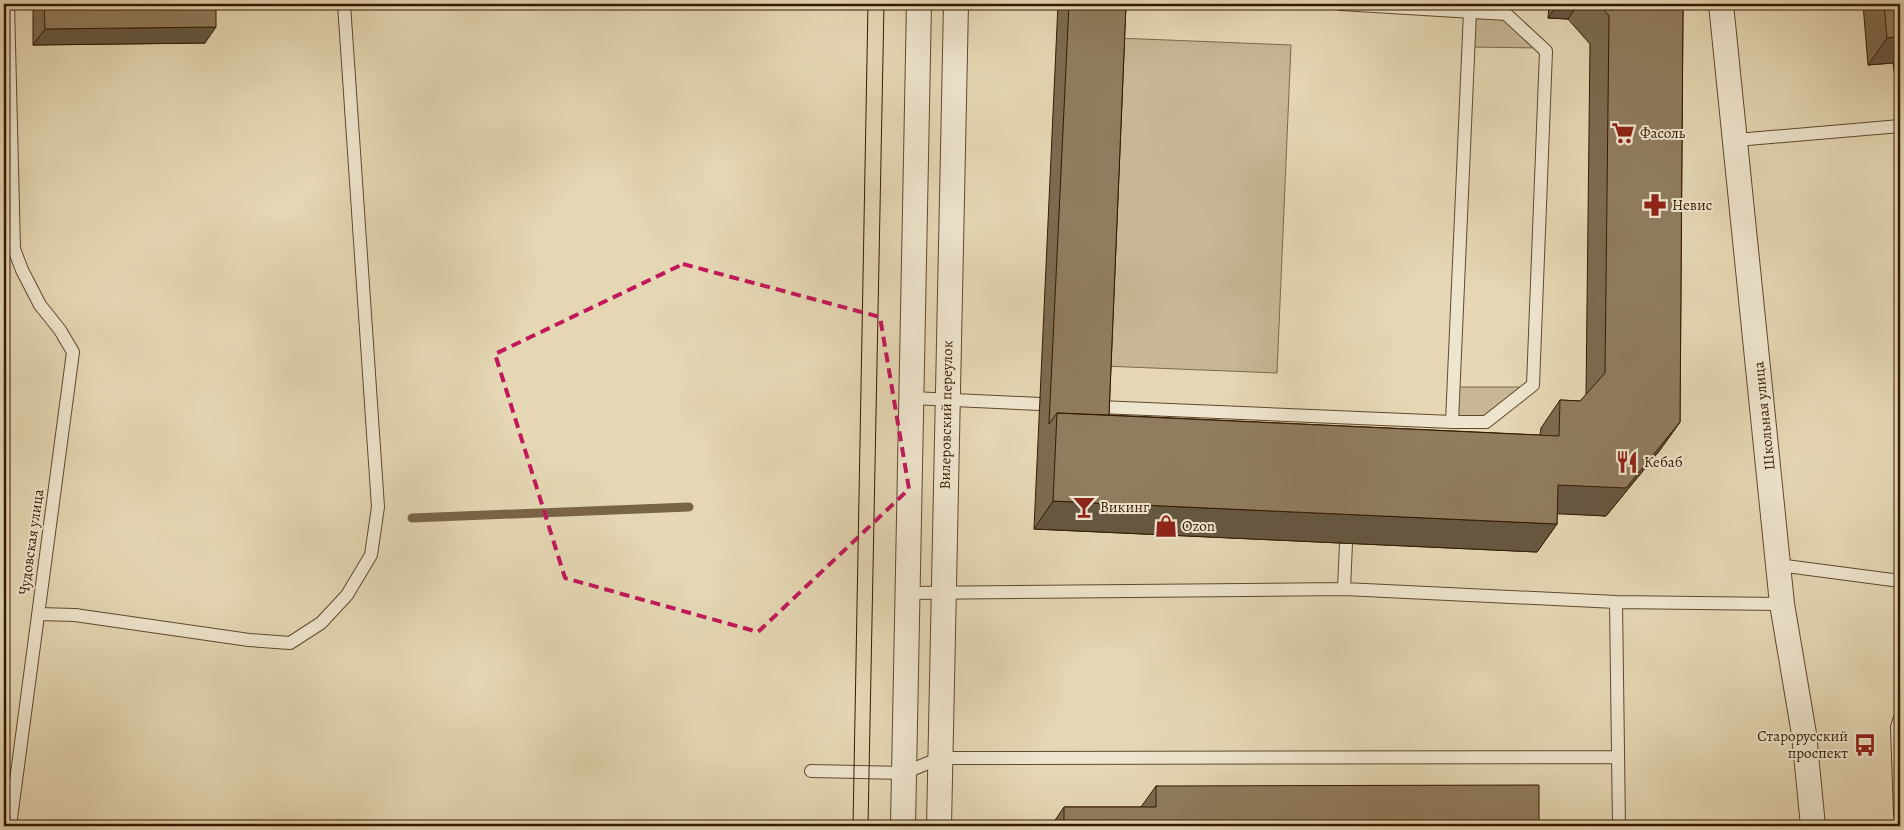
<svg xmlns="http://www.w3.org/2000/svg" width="1904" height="830" viewBox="0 0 1904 830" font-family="Alegreya,serif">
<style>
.green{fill:#c7b795;stroke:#7e684a}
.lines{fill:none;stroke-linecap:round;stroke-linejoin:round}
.stream{stroke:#7a6447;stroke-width:9}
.service-casing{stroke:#60482d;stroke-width:14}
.minor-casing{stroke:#60482d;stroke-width:26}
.service{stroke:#eee5ce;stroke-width:12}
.minor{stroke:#eee5ce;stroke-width:24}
.tram{stroke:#341900;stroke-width:1}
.wall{fill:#7c6b51;stroke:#341900}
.shaded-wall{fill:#655742;stroke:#341900}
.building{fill:#907c5e;stroke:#341900}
.marked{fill:none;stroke:#c2185b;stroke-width:4;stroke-dasharray:10 6;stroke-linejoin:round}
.labels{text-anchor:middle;stroke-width:4;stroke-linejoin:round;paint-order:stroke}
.poi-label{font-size:15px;fill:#341900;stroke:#eee5ce;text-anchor:start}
.street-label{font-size:15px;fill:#341900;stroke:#eee5ce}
</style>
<rect width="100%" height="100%" fill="#e5d7b4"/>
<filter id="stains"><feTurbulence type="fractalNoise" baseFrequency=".004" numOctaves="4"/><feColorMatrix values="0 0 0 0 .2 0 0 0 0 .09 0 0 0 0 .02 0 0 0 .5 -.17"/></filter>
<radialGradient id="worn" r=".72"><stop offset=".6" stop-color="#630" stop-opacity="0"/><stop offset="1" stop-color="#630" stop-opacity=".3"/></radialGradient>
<!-- green -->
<path class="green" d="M1473,13L1505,15L1540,48L1471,47Z
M1117,38L1291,45L1277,373L1103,366Z
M1458,387H1522L1483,419L1457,418Z"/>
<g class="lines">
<!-- stream -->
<path class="stream" d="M412,518L689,507"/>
<defs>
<path id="service" d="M8,4L14,249L22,270L40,305L60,330L73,352L10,826
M1736,140L1900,126
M912,398L1040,404
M1099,407L1452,422H1486L1533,385L1546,51L1506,14L1341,4
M1452,422L1470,11
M1778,565L1900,581
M1344,589L1346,543
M907,593L1344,589L1616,602L1782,604
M1616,602L1619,826
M38,614L75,615L249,640L290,643L321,623L347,595L371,555L378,507L344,4
M1900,718L1897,727L1900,814
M811,771L904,773L940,758L1618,757"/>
<path id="minor" d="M1721,4L1782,604L1804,734L1813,826
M903,826L919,4
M939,826L956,4"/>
</defs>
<!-- service casing -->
<use href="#service" class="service-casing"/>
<!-- minor casing -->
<use href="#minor" class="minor-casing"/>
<!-- service -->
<use href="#service" class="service"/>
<!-- minor -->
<use href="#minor" class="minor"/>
<!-- tram -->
<path class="tram" d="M853,826L868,4
M868,826L884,4"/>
</g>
<!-- wall -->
<path class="wall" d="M33,4H216L205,43L33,45Z
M1058,4H1126L1109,415L1540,435L1541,428L1560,400L1580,401L1586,395L1590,44L1568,19L1548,18L1549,4H1683L1680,422L1660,450L1606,516L1557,513V524L1537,552L1034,529Z
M1863,4H1900V71H1894L1893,63L1868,65Z
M1156,786L1539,826H1051L1064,807H1141Z"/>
<!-- shaded-wall -->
<path class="shaded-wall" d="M1558,4H1578L1568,19L1548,18Z
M216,27L205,43L33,45L45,29Z
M1900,36V52L1893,63L1868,65L1887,38Z
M1900,62V71H1894Z
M1680,422L1660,450L1606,516L1539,513L1558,485Z
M1053,501L1557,524L1537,552L1034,529Z"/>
<!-- building -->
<path class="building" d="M44,4H216V27L45,29Z
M1069,4H1126L1109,415L1057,413L1049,424Z
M1599,4H1683L1680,422L1626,488L1558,485L1557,524L1053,501L1057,413L1559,436L1560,400L1580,401L1605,373L1609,16Z
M1884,4H1900V36L1887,38Z
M1539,785V826H1064V807H1156V786Z"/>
<!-- marked area -->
<path class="marked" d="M683,264L880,317L909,489L758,632L565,578L495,354Z"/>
<!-- icons -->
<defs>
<symbol id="supermarket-bare" viewBox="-9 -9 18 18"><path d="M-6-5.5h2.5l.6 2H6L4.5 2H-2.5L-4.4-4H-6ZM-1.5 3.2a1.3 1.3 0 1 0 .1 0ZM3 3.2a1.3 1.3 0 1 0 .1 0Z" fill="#8f2418" stroke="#eee5ce" stroke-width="2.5" paint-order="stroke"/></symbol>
<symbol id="pharmacy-bare" viewBox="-9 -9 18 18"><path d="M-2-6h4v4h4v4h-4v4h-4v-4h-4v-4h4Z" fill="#8f2418" stroke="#eee5ce" stroke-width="2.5" paint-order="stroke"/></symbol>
<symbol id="restaurant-bare" viewBox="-9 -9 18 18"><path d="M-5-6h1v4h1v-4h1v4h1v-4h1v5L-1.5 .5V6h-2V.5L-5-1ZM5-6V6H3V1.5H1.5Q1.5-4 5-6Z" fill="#8f2418" stroke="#eee5ce" stroke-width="2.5" paint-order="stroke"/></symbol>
<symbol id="bar-bare" viewBox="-9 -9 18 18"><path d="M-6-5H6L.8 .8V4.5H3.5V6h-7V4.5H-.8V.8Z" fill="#8f2418" stroke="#eee5ce" stroke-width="2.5" paint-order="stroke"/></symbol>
<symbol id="shop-bare" viewBox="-9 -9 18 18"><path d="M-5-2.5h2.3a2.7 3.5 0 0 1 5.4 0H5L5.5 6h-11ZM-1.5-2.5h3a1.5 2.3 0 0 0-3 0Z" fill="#8f2418" stroke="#eee5ce" stroke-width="2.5" paint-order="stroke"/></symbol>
<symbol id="bus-bare" viewBox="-9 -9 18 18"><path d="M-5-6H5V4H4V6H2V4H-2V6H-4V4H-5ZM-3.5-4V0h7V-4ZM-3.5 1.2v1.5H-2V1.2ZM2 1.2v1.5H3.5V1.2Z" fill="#8f2418" stroke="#eee5ce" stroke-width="2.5" paint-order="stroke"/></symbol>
</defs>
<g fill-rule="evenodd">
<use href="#supermarket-bare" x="1607" y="117" width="32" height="32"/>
<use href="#pharmacy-bare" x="1639" y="189" width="32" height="32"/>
<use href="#restaurant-bare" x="1611" y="446" width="32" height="32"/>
<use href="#bar-bare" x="1068" y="491" width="32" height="32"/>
<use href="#shop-bare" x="1150" y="510" width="32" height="32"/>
<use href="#bus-bare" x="1849" y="729" width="32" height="32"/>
</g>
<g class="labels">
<!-- poi labels -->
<g class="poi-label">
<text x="1640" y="138">Фасоль</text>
<text x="1672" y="210">Невис</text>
<text x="1644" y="467">Кебаб</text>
<text x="1100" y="512">Викинг</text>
<text x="1182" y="531">Ozon</text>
<text x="1848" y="741" text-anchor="end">Старорусский<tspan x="1848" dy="17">проспект</tspan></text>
</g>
<!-- street labels -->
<g class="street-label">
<text transform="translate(946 415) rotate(-89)" y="5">Вилеровский переулок</text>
<text transform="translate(1764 416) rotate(-96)" y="5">Школьная улица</text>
<text transform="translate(31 542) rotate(-82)" y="5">Чудовская улица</text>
</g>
</g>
<!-- margin -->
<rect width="1904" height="830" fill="none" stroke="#e5d7b4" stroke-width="20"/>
<rect x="5" y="5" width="1894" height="820" fill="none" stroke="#341900" stroke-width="2.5"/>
<rect x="10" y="10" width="1884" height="810" fill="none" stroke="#341900"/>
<rect width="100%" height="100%" filter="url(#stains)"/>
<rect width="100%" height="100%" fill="url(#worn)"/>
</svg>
